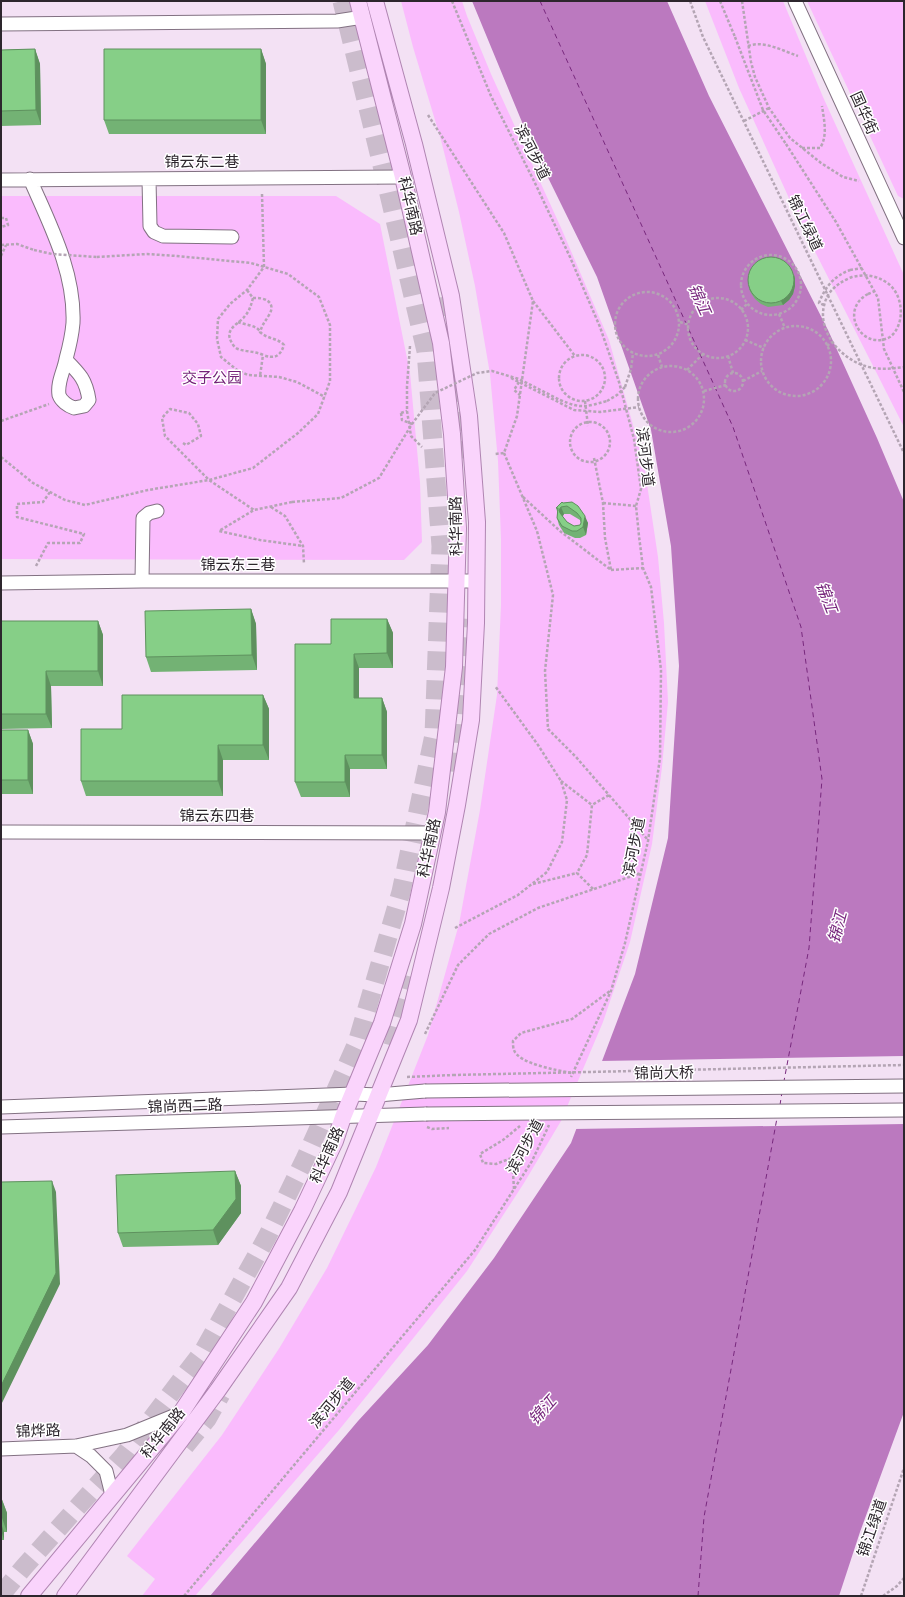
<svg xmlns="http://www.w3.org/2000/svg" width="905" height="1597" viewBox="0 0 905 1597" font-family="'Sofia Sans Condensed','Noto Sans SC',sans-serif">
<style>
.green{fill:#fabbfd}
.water{fill:#bb79bf}
.pier{fill:#f3e1f4}
.lines{fill:none;stroke-linecap:round;stroke-linejoin:round}
.ferry{stroke:#78287d;stroke-width:1;stroke-dasharray:5 4;stroke-linecap:butt}
.highway-tunnel{stroke:#cbbccc;stroke-width:19;stroke-dasharray:19 10;stroke-linecap:butt}
.minor-casing{stroke:#827182;stroke-width:15}
.major-casing{stroke:#b085b2;stroke-width:18}
.path{stroke:#b4a5b4;stroke-width:2.5;stroke-dasharray:3 2;stroke-linecap:butt}
.minor{stroke:#fff;stroke-width:13}
.major{stroke:#fad4fc;stroke-width:16}
.minor-bridge-casing{stroke:#827182;stroke-width:15;stroke-linecap:butt}
.path-bridge{stroke:#b4a5b4;stroke-width:2.5;stroke-dasharray:3 2;stroke-linecap:butt}
.minor-bridge{stroke:#fff;stroke-width:13}
.wall{fill:#73b274;fill-rule:evenodd}
.shaded-wall{fill:#5e915e}
.building{fill:#86cf87;stroke:#5e915e;fill-rule:evenodd}
.labels{text-anchor:middle;stroke-width:3;stroke-linejoin:round;paint-order:stroke}
.street-label{font-size:15px;fill:#2d262d;stroke:#fff}
.park-label{font-size:15px;fill:#732278;stroke:#fff}
.water-label{font-size:16px;font-style:italic;fill:#78287d;stroke:#fff}
</style>
<rect width="100%" height="100%" fill="#f3e1f4"/>
<!-- green -->
<path class="green" d="M401,1H462L467,16L491,74L562,230L609,340L644,464L658,557L664,623L668,702L662,767L652,844L630,942L603,1022L561,1121L524,1183L467,1271L403,1351L339,1430L195,1596H142L155,1579L127,1556L222,1435L280,1347L327,1268L376,1167L428,1035L459,924L480,810L497,695L501,605V539L498,461L490,374L475,286L459,212L441,140L413,47Z
M705,1H783L823,97L904,275V427L798,218L739,88Z
M807,1H904V199L898,196Z
M1,196H336L380,224L410,373L420,482L422,542L404,560L1,559Z"/>
<!-- water -->
<path class="water" d="M472,1H667L709,96L828,330L877,438L904,502V1412L860,1532L839,1596H210L358,1421L428,1345L494,1258L571,1143L635,974L668,838L679,666L671,546L651,430L597,277L529,139Z"/>
<!-- pier -->
<path class="pier" d="M904,1056V1124L574,1129L600,1061Z"/>
<g class="lines">
<!-- ferry -->
<path class="ferry" d="M540,1L733,427L801,627L822,779L809,948L784,1081
M780,1105L782,1092
M698,1596L704,1517L777,1118"/>
<!-- highway-tunnel -->
<path class="highway-tunnel" d="M443,297L466,458
M457,772L469,619
M393,1046L412,977
M185,1446L207,1419L221,1394
M1,1595L24,1567L124,1455L204,1350L267,1237L305,1159L357,1043L401,892L434,735L441,546L426,351L388,190L342,1"/>
<defs>
<path id="minor" d="M795,1L904,238
M1,24L337,21L363,17
M30,179C50,225 75,272 73,323C72,335 69,348 66,359C64,371 57,382 59,395C61,401 68,406 74,408L84,406L89,400C86,380 80,374 66,360
M149,179L150,226L154,232L163,236L232,237
M1,180L403,177
M142,581L143,518L149,513L157,511
M1,583L142,581H476
M1,832L433,833
M1,1107L353,1094L378,1095L425,1091
M1,1127L426,1114
M76,1446L91,1456L106,1471L112,1495
M1,1449L76,1446L127,1435L181,1413"/>
<path id="major" d="M29,1596L181,1413L254,1302L302,1211L335,1141L343,1117L382,1023L413,924L437,812L454,667L458,528L452,434L441,343L403,177L358,1
M65,1596L218,1390L289,1288L339,1192L409,1020L441,888L457,805L471,720L476,623L477,522L469,416L451,296L414,144L375,1"/>
</defs>
<!-- minor casing -->
<use href="#minor" class="minor-casing"/>
<!-- major casing -->
<use href="#major" class="major-casing"/>
<!-- path -->
<path class="path" d="M452,1L491,96L534,181L570,257L600,327L619,382L634,439L641,489L636,506L639,536L643,568L651,587L661,670L660,758L648,841L625,943L611,991L571,1077
M690,1L703,37L904,453
M720,1L735,37
M742,1L751,62L755,77L769,108L790,138L821,163L843,177L859,181
M748,46C764,40 783,51 798,56
M428,115L504,233L533,301L517,416L504,453L495,454
M744,121L769,108
M786,144L836,222L878,298L884,349L904,392
M802,148H820C828,136 824,120 822,106
M262,194L264,267L247,290L230,304L218,319L217,339L221,357L237,370L248,375L279,377L297,382L325,397
M1,218H6L8,225L1,227
M1,245L17,244L34,250
M741 285a30 30 0 1 1 60 0a30 30 0 1 1-60 0Z
M1,256L6,245
M850,270L862,268
M247,290L253,298C251,305 250,310 245,316C239,324 223,329 232,343C233,345 235,348 238,349C246,352 255,351 263,355L260,376
M615 324a32 32 0 1 1 64 0a32 32 0 1 1-64 0Z
M868,294L875,291
M253,298C264,297 277,302 269,315C265,322 263,323 260,332C267,339 278,338 284,345C280,357 274,359 263,355
M688 328a30 30 0 1 1 60 0a30 30 0 1 1-60 0Z
M533,301L575,356
M741,310L747,304
M779,314L785,328
M238,322C245,325 257,325 260,332
M680,322L689,325
M761 361a35 35 0 1 1 70 0a35 35 0 1 1-70 0Z
M745,340L764,348
M410,346L407,386V411L411,436L422,447
M827,346L832,342
M658,355L662,367
M559 378a23 23 0 1 1 46 0a23 23 0 1 1-46 0Z
M728,356L733,373
M638 399a33 33 0 1 1 66 0a33 33 0 1 1-66 0Z
M687,370L703,354
M725 382a9 9 0 1 1 18 0a9 9 0 1 1-18 0Z
M743,381L762,371
M519,382L514,390L520,395
M625,387L631,369L633,353
M704,391L726,385
M560,400C582,409 585,407 607,401
M585,401L588,426
M401,413L407,411
M1,421L49,404
M570 442a20 20 0 1 1 40 0a20 20 0 1 1-40 0Z
M183,443L186,445L201,436L198,424L189,413L170,409L162,418L165,436L209,480L254,510
M504,453L537,531L553,595L545,671L548,729L576,757L648,840
M1,457L33,483L65,500L85,505L148,490L209,480L253,468L298,433L318,414L330,381V325L319,297L288,274L251,263L177,256L147,254L97,257
M523,497L560,531L611,570L605,538L603,503L594,458
M292,502L254,510L219,531L260,540L303,546
M603,503L636,506
M271,507L285,516L303,546L304,564
M36,566L48,543H80L84,534L17,517V504L43,502L50,492
M611,570L643,568
M561,781L592,805
M533,884L577,873
M593,889L577,873L587,855L592,805L609,795
M455,928L518,895L547,872L562,842L567,800L561,781L538,745L495,686
M425,1034L458,965L489,934L538,908L641,873
M571,1073C557,1070 519,1064 514,1050C513,1048 513,1044 513,1041L521,1033L572,1019L610,991
M407,1077L453,1075
M427,1127L432,1129L449,1128
M514,1189L513,1173L514,1157L496,1164L483,1163L480,1154L503,1140L520,1126
M184,1596L475,1250L532,1161L549,1125
M861,1596L904,1468
M883,1596L897,1586L904,1578"/>
<!-- minor -->
<use href="#minor" class="minor"/>
<!-- major -->
<use href="#major" class="major"/>
<defs>
<path id="minor-bridge" d="M425,1091L904,1086
M426,1114L904,1110"/>
</defs>
<!-- minor-bridge casing -->
<use href="#minor-bridge" class="minor-bridge-casing"/>
<!-- path-bridge -->
<path class="path-bridge" d="M735,37L763,110L786,144
M34,250L52,254L97,257
M868,294C838,310 862,352 890,337C905,326 905,294 886,282C875,275 864,274 852,277C842,281 834,286 828,295C812,325 837,357 865,366C878,370 890,369 904,367
M824,305L819,303C825,287 834,276 850,270
M511,378L574,410L600,412L639,407
M607,401L617,395L625,387
M401,413L402,420L412,424
M292,502L341,498L379,478L412,424L435,393L477,373L492,371L519,379L560,400
M453,1075L904,1065"/>
<!-- minor-bridge -->
<use href="#minor-bridge" class="minor-bridge"/>
</g>
<!-- wall -->
<path class="wall" d="M35,49L40,64L41,125L1,126V50Z
M261,49L266,64V134H109L104,120Z
M794,275L795,279V286L793,294L789,300L783,305L768,307L761,304L755,299L751,293L749,289Z
M572,502L588,523L586,535L580,538H575L564,533L559,525L557,518V511L556,508L563,503ZM564,514H570L580,520L581,523L580,525L574,526L567,522L562,516Z
M251,609L256,624L257,670L151,672L146,657Z
M387,619L393,633V668H359V698H382L387,712V769H350V797H301L295,782L331,644Z
M1,621H98L103,635V686H51L52,728L1,729Z
M263,695L269,709V760H223V796H86L81,781L122,729Z
M1,730H28L33,744V794H1Z
M235,1171L241,1186V1213L218,1245L123,1247L118,1233Z
M1,1497L7,1513V1532H4V1540H1Z"/>
<!-- shaded-wall -->
<path class="shaded-wall" d="M35,49L40,64L41,125L36,110Z
M261,49L266,64V134L261,120Z
M794,275L795,279V286L793,294L789,300L783,305L781,301Z
M561,507L564,514L562,518L563,521L559,510Z
M585,516L588,523L586,535L583,527Z
M251,609L256,624L257,670L252,655Z
M387,619L393,633V668L387,653Z
M98,621L103,635V686L98,671Z
M354,654L359,668V713L354,698Z
M46,671L51,686L52,728L46,714Z
M263,695L269,709V760L263,745Z
M382,698L387,712V769L382,755Z
M28,730L33,744V794L28,780Z
M218,745L223,760V796L218,781Z
M345,755L350,769V797L345,782Z
M235,1171L241,1186V1213L218,1245L213,1230Z
M52,1181L56,1192L60,1284L1,1405V1386Z
M1,1497L7,1513V1532L1,1515Z
M1,1523L4,1532V1540L1,1530Z"/>
<!-- building -->
<path class="building" d="M35,49L36,110L1,111V50Z
M104,49H261V120H104Z
M748 280a23 23 0 1 1 46 0a23 23 0 1 1-46 0Z
M562,502L563,503L572,502L578,506L585,516L583,527L577,531H572L562,526L557,518L558,508H556ZM567,506L577,513L581,518V523L580,525L574,526L567,522L560,513L559,510L561,507Z
M251,609L252,655L146,657L145,611Z
M331,619H387V653L354,654V698H382V755H345V782H295V644H331Z
M1,621H98V671H46V714H1Z
M122,695H263V745H218V781H81V729H122Z
M1,730H28V780H1Z
M235,1171L236,1199L213,1230L118,1233L116,1175Z
M52,1181L56,1273L1,1386V1182Z"/>
<g class="labels">
<!-- street labels -->
<g class="street-label">
<text transform="translate(864 113) rotate(66)" y="5">国华街</text>
<text transform="translate(532 152) rotate(63)" y="5">滨河步道</text>
<text x="202" y="167">锦云东二巷</text>
<text transform="translate(410 206) rotate(77)" y="5">科华南路</text>
<text transform="translate(805 223) rotate(64)" y="5">锦江绿道</text>
<text transform="translate(645 457) rotate(83)" y="5">滨河步道</text>
<text transform="translate(456 526) rotate(-91)" y="5">科华南路</text>
<text x="238" y="570">锦云东三巷</text>
<text x="217" y="821">锦云东四巷</text>
<text transform="translate(634 847) rotate(-79)" y="5">滨河步道</text>
<text transform="translate(429 848) rotate(-78)" y="5">科华南路</text>
<text transform="translate(664 1073) rotate(-1)" y="5">锦尚大桥</text>
<text transform="translate(185 1106) rotate(-2)" y="5">锦尚西二路</text>
<text transform="translate(525 1147) rotate(-62)" y="5">滨河步道</text>
<text transform="translate(327 1155) rotate(-66)" y="5">科华南路</text>
<text transform="translate(332 1403) rotate(-50)" y="5">滨河步道</text>
<text transform="translate(38 1431) rotate(-2)" y="5">锦烨路</text>
<text transform="translate(163 1433) rotate(-51)" y="5">科华南路</text>
<text transform="translate(872 1528) rotate(-71)" y="5">锦江绿道</text>
</g>
<!-- park labels -->
<g class="park-label">
<text x="212" y="383">交子公园</text>
</g>
<!-- water labels -->
<g class="water-label">
<text transform="translate(700 299) rotate(66)" y="6">锦江</text>
<text transform="translate(827 597) rotate(69)" y="6">锦江</text>
<text transform="translate(837 927) rotate(-75)" y="6">锦江</text>
<text transform="translate(542 1410) rotate(-48)" y="6">锦江</text>
</g>
</g>
<!-- border -->
<rect width="905" height="1597" fill="none" stroke="#2d262d" stroke-width="4"/>
</svg>
